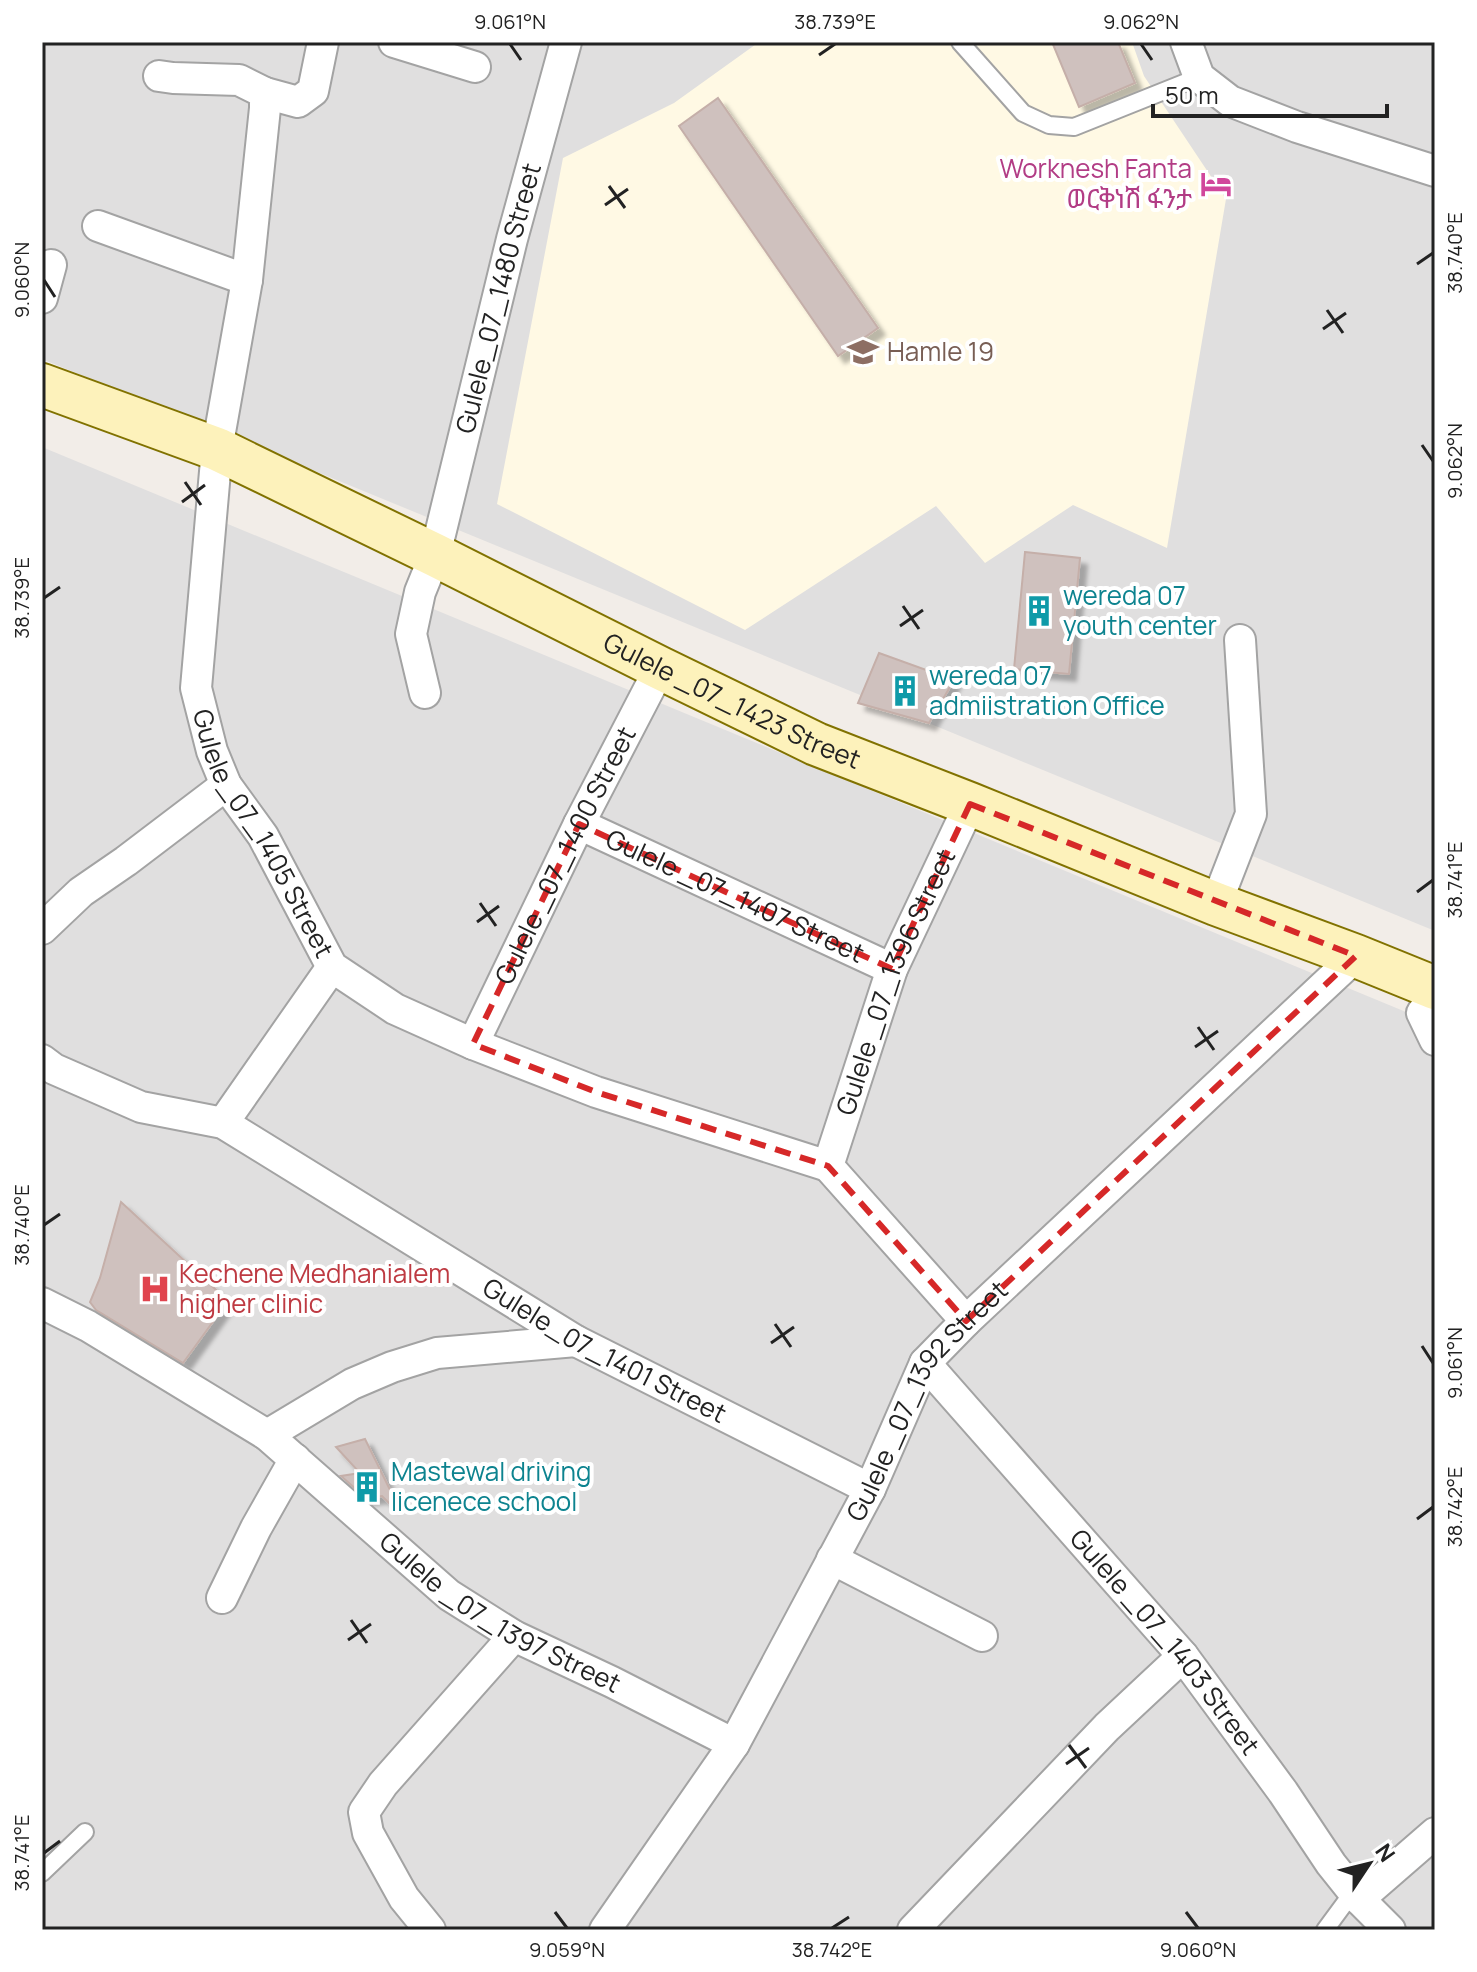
<svg xmlns="http://www.w3.org/2000/svg" width="1477" height="1972" viewBox="0 0 1477 1972" font-family="Manrope,'Noto Sans Ethiopic',sans-serif">
<style>
.residential{fill:#e0dfdf}
.education{fill:#fff9e4}
.building{fill:#cfc1be;stroke:#c5afa9;stroke-width:2;filter:url(#shadow)}
.lines{fill:none;stroke-linecap:round;stroke-linejoin:round}
.service-casing{stroke:#a3a3a3;stroke-width:20}
.minor-casing{stroke:#a3a3a3;stroke-width:34}
.secondary-casing{stroke:#817200;stroke-width:46}
.service{stroke:#fff;stroke-width:16}
.minor{stroke:#fff;stroke-width:30}
.secondary{stroke:#fdf2bb;stroke-width:42}
.marked{fill:none;stroke:#d62828;stroke-width:6;stroke-dasharray:16 10;stroke-linejoin:round}
.ticks{fill:none;stroke:#222;stroke-width:3}
.labels{text-anchor:middle;stroke-width:8;stroke-linejoin:round;paint-order:stroke}
.hotel-label{font-size:26px;fill:#b23c85;stroke:#fff;text-anchor:end}
.street-label{font-size:26px;fill:#222;stroke:#fff}
.education-label{font-size:26px;fill:#785e54;stroke:#fff;text-anchor:start}
.culture-label{font-size:26px;fill:#0d838f;stroke:#fff;text-anchor:start}
.health-label{font-size:26px;fill:#be3a42;stroke:#fff;text-anchor:start}
.neatline{fill:none;stroke:#222;stroke-width:3}
.ticks-label{font-size:20px;text-anchor:middle;fill:#222}
</style>
<defs>
<filter id="shadow"><feDropShadow dx="7" dy="7" stdDeviation="2" flood-color="#0004"/></filter>
</defs>
<rect width="100%" height="100%" fill="#f2ede8"/>
<!-- residential -->
<path class="residential" d="M42,42H1435V931L42,359Z
M42,447L1435,1024V1930H42Z"/>
<!-- education -->
<path class="education" d="M759,42H1132L1144,76L1226,199L1167,548L1073,505L985,563L936,506L745,630L497,504L563,158L674,103Z"/>
<!-- building -->
<path class="building" d="M1052,42H1118L1135,83L1079,107Z
M718,98L878,328L838,356L679,126Z
M1025,552L1080,558L1069,674L1014,669Z
M879,653L954,680L929,723L858,703Z
M121,1202L228,1301L183,1363L96,1310L90,1302L100,1278Z
M365,1439L396,1502L391,1505L382,1496L366,1498L341,1476L360,1473L336,1447Z"/>
<g class="lines">
<defs>
<path id="service" d="M960,42L1023,113L1049,125L1074,127L1199,77
M42,1873L85,1832
M1325,1930L1353,1892"/>
<g id="minor">
<path d="M394,42L475,67"/>
<path d="M1186,42L1199,77L1230,101L1297,127L1435,171"/>
<path id="s1" d="M159,76L173,78L239,80L265,93V108L247,280L217,449L196,688L212,751L226,785L263,836L332,967L395,1009L473,1044L596,1092L828,1166"/>
<path d="M265,93L298,102L313,91L323,42"/>
<path d="M98,226L247,280"/>
<path d="M42,298L51,265"/>
<path id="s2" d="M425,693L411,634L420,592L435,555L512,239L566,42"/>
<path id="s3" d="M579,824L892,969"/>
<path d="M1216,904L1251,814L1240,640"/>
<path d="M42,929L81,892L126,861L226,785"/>
<path d="M1435,995L1422,1013L1435,1040"/>
<path id="s4" d="M473,1044L579,824L660,668"/>
<path id="s5" d="M42,1060L54,1069L141,1107L223,1123L576,1341L870,1489"/>
<path d="M223,1123L332,967"/>
<path id="s6" d="M828,1166L892,969L970,804"/>
<path d="M828,1166L966,1321"/>
<path id="s7" d="M42,1303L88,1326L267,1435L449,1595L514,1636L612,1682L734,1744"/>
<path id="s8" d="M925,1363L1183,1656L1283,1792L1331,1864L1359,1899L1390,1930"/>
<path d="M267,1435L352,1384L392,1367L437,1353L576,1341"/>
<path d="M832,1559L982,1636"/>
<path d="M222,1598L256,1528L295,1459"/>
<path d="M1359,1899L1435,1833"/>
<path d="M430,1930L404,1898L368,1833L364,1812L383,1784L514,1636"/>
<path id="s9" d="M605,1930L734,1744L870,1489L925,1363L966,1321L1356,956"/>
<path d="M913,1930L1107,1727L1183,1656"/>
</g>
<g id="secondary">
<path id="s10" d="M42,385L217,449L435,555L660,668L816,744L970,804L1216,904L1356,956L1435,988"/>
</g>
</defs>
<!-- service casing -->
<use href="#service" class="service-casing"/>
<!-- minor casing -->
<use href="#minor" class="minor-casing"/>
<!-- secondary casing -->
<use href="#secondary" class="secondary-casing"/>
<!-- service -->
<use href="#service" class="service"/>
<!-- minor -->
<use href="#minor" class="minor"/>
<!-- secondary -->
<use href="#secondary" class="secondary"/>
</g>
<!-- marked area -->
<path class="marked" d="M970,804L1356,956L966,1321L828,1166L596,1092L473,1044L579,824L892,969Z"/>
<!-- ticks -->
<path class="ticks" d="M510,44L521,60M1141,44L1152,60M819,55L835,44M609,186L625,208M605,205L628,189M1417,264L1433,253M44,280L55,297M1327,310L1343,333M1323,329L1346,313M1422,445L1433,461M185,482L201,505M182,502L205,485M44,598L60,587M903,606L919,629M900,626L923,610M1417,892L1433,880M480,903L496,926M477,922L499,906M1198,1027L1214,1050M1195,1047L1218,1031M44,1225L60,1214M775,1324L791,1347M771,1343L794,1327M1422,1346L1433,1363M1417,1519L1433,1507M351,1620L367,1643M348,1640L371,1624M1069,1745L1086,1768M1066,1764L1089,1748M44,1853L60,1841M555,1912L567,1928M1186,1912L1198,1928M832,1928L849,1917"/>
<!-- icons -->
<defs>
<symbol id="hotel-bare" viewBox="-9 -9 18 18"><path d="M-6-4.5h1.5V1H6V5H4.5V3h-9V5H-6ZM-4 0a1.8 1.8 0 1 1 3.6 0ZM.5 0V-2.5h3Q6-2.5 6 0Z" fill="#d1479c" stroke="#fff" stroke-width="2.5" paint-order="stroke"/></symbol>
<symbol id="school-bare" viewBox="-9 -9 18 18"><path d="M0-5L7-2L0 1L-7-2ZM-4 1L0 2.5L4 1V4Q0 6-4 4Z" fill="#8d6e63" stroke="#fff" stroke-width="2.5" paint-order="stroke"/></symbol>
<symbol id="building-bare" viewBox="-9 -9 18 18"><path d="M-4-6H4V6H1V3H-1V6H-4ZM-2.5-4.3h1.7v1.8h-1.7ZM.8-4.3h1.7v1.8H.8ZM-2.5-1h1.7V.8h-1.7ZM.8-1h1.7V.8H.8Z" fill="#0f9aa8" stroke="#fff" stroke-width="2.5" paint-order="stroke"/></symbol>
<symbol id="hospital-bare" viewBox="-9 -9 18 18"><path d="M-5-5h3v3.5h4V-5h3V5h-3V1.5h-4V5h-3Z" fill="#e0444e" stroke="#fff" stroke-width="2.5" paint-order="stroke"/></symbol>
</defs>
<g fill-rule="evenodd">
<use href="#hotel-bare" x="1194" y="162" width="44" height="44"/>
<use href="#school-bare" x="841" y="330" width="44" height="44"/>
<use href="#building-bare" x="1017" y="589" width="44" height="44"/>
<use href="#building-bare" x="883" y="669" width="44" height="44"/>
<use href="#hospital-bare" x="133" y="1267" width="44" height="44"/>
<use href="#building-bare" x="345" y="1465" width="44" height="44"/>
</g>
<g class="labels">
<!-- hotel labels -->
<g class="hotel-label">
<text x="1192" y="178">Worknesh Fanta<tspan x="1192" dy="30">ወርቅነሽ ፋንታ</tspan></text>
</g>
<!-- street labels -->
<g class="street-label">
<text dy="9" stroke="none"><textPath href="#s2" startOffset="408">Gulele_07_1480 Street</textPath></text>
<text dy="9" stroke="none"><textPath href="#s10" startOffset="760">Gulele _07_1423 Street</textPath></text>
<text dy="9" stroke="none"><textPath href="#s1" startOffset="870">Gulele_07_1405 Street</textPath></text>
<text dy="9" stroke="none"><textPath href="#s4" startOffset="210">Gulele _07_1400 Street</textPath></text>
<text dy="9" stroke="none"><textPath href="#s3" startOffset="172">Gulele _07_1407 Street</textPath></text>
<text dy="9" stroke="none"><textPath href="#s6" startOffset="196">Gulele _07_1396 Street</textPath></text>
<text dy="9" stroke="none"><textPath href="#s5" startOffset="638">Gulele_07_1401 Street</textPath></text>
<text dy="9" stroke="none"><textPath href="#s9" startOffset="622">Gulele _07_1392 Street</textPath></text>
<text dy="9" stroke="none"><textPath href="#s7" startOffset="556">Gulele _07_1397 Street</textPath></text>
<text dy="9" stroke="none"><textPath href="#s8" startOffset="368">Gulele _07_1403 Street</textPath></text>
</g>
<!-- education labels -->
<g class="education-label">
<text x="887" y="361">Hamle 19</text>
</g>
<!-- culture labels -->
<g class="culture-label">
<text x="1063" y="605">wereda 07<tspan x="1063" dy="30">youth center</tspan></text>
<text x="929" y="685">wereda 07<tspan x="929" dy="30">admiistration Office</tspan></text>
<text x="391" y="1481">Mastewal driving<tspan x="391" dy="30">licenece school</tspan></text>
</g>
<!-- health labels -->
<g class="health-label">
<text x="179" y="1283">Kechene Medhanialem<tspan x="179" dy="30">higher clinic</tspan></text>
</g>
</g>
<!-- border -->
<rect width="1477" height="1972" fill="none" stroke="#ffffff" stroke-width="88"/>
<!-- north arrow -->
<g transform="translate(1369 1864) rotate(55)" stroke="#ffffff" stroke-width="6" paint-order="stroke">
<path d="M0-6L14 30L0 20L-14 30Z" fill="#222222"/>
<text y="-12" font-size="22" font-weight="bold" text-anchor="middle" fill="#222222">N</text>
</g>
<!-- scale -->
<path d="M1153 104v12h234v-12" fill="none" stroke="#222222" stroke-width="4"/>
<text x="1165" y="104" font-size="24" fill="#222222" stroke="#ffffff" stroke-width="6" paint-order="stroke">50 m</text>
<rect x="44" y="44" width="1389" height="1884" class="neatline"/>
<g class="ticks-label">
<text x="510" y="29">9.061°N</text>
<text x="835" y="29">38.739°E</text>
<text x="1141" y="29">9.062°N</text>
<text transform="translate(1455 253) rotate(-90)" y="7">38.740°E</text>
<text transform="translate(22 280) rotate(-90)" y="7">9.060°N</text>
<text transform="translate(1455 461) rotate(-90)" y="7">9.062°N</text>
<text transform="translate(22 598) rotate(-90)" y="7">38.739°E</text>
<text transform="translate(1455 880) rotate(-90)" y="7">38.741°E</text>
<text transform="translate(22 1225) rotate(-90)" y="7">38.740°E</text>
<text transform="translate(1455 1363) rotate(-90)" y="7">9.061°N</text>
<text transform="translate(1455 1507) rotate(-90)" y="7">38.742°E</text>
<text transform="translate(22 1853) rotate(-90)" y="7">38.741°E</text>
<text x="567" y="1957">9.059°N</text>
<text x="832" y="1957">38.742°E</text>
<text x="1198" y="1957">9.060°N</text>
</g>
</svg>
